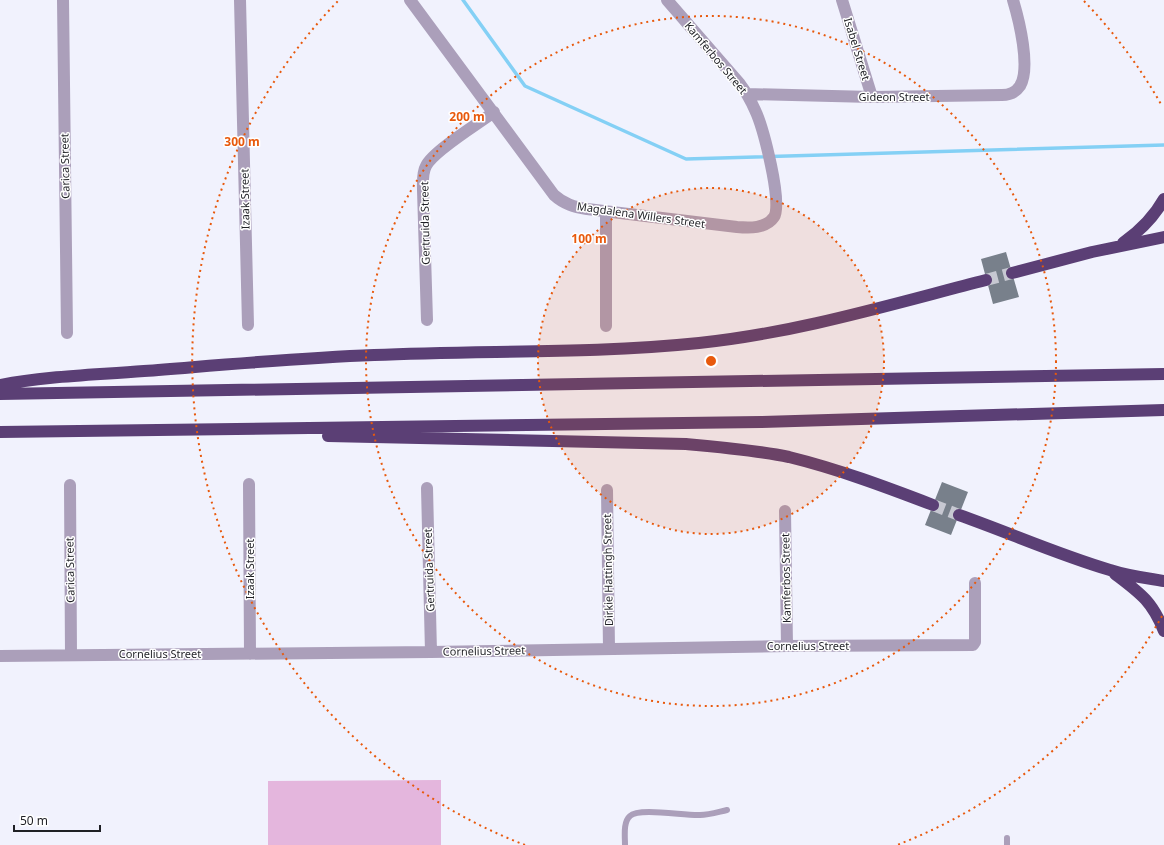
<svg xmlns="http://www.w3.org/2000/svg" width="1164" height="845" viewBox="0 0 1164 845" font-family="'Noto Sans',sans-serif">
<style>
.green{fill:#e4b6dd}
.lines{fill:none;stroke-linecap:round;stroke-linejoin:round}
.stream{stroke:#84d0f5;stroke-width:3.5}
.building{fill:#78808b}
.highway-tunnel{stroke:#c7c8d2;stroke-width:12;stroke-dasharray:12 6;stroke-linecap:butt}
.lane{stroke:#ab9fba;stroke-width:6}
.street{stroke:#ab9fba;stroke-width:12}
.highway{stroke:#5b3f75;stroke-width:12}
.ring{fill:none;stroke:#e8590c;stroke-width:2;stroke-dasharray:2 4}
.labels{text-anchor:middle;stroke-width:3;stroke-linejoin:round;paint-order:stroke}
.street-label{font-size:11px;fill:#1f2025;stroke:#fff}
.centre{fill:#e8590c;stroke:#fff;stroke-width:2}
.ring-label{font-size:12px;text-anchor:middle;font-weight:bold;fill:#e8590c;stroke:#fff;stroke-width:3;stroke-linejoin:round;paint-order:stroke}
</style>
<rect width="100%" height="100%" fill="#f1f2fd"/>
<!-- green -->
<path class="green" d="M441,780V845H268V781Z"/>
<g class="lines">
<!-- stream -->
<path class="stream" d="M463,0L525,86L686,159L1164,145"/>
</g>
<!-- building -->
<path class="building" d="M1006,252L1019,297L993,304L981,259Z
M942,482L968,492L951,535L925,525Z"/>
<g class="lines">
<!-- highway-tunnel -->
<path class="highway-tunnel" d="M986,280L1012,273
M933,505L959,515"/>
<!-- lane -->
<path class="lane" d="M1007,838V845
M625,845C625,836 623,822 630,816C639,807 685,816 700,815C709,815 718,812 727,810"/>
<!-- street -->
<path class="street" d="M63,0L67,333
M240,0L248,325
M410,0L554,195C564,204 574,207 587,209L737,227C749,228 766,229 774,217C783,203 763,127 755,110C751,101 746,92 740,84L667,0
M842,0L872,97
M747,94L872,97L1002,95C1009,95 1016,92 1020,86C1031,68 1019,20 1013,0
M606,211V326
M427,320L423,190C423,183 422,173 426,166C433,151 478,124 494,112
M249,484L250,654
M70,485L71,655
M427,488L431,652
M607,490L609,649
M785,511L787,646
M0,656L431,652L787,646L973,645L975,642V583"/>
<!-- highway -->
<path class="highway" d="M1123,243C1140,231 1154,217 1164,199
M1012,273L1092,252L1164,237
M0,385C47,376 96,375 144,371C221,365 297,358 374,355C482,350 591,354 699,343C796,333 892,304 986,280
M0,394L1164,374
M0,432L761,422L1164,410
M328,436L686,444C720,447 755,450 789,457C838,469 886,487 933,505
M959,515C1010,533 1059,555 1110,570C1128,576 1146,578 1164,581
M1115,574C1140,593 1152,601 1164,631"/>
</g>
<!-- distance rings -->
<circle cx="711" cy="361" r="173" fill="#e8590c" fill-opacity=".12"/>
<g class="ring">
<circle cx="711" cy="361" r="173"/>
<circle cx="711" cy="361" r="345"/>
<path d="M1162 616A518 518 0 0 1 897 845M525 845A518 518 0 0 1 338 1M1084 1A518 518 0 0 1 1162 106"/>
</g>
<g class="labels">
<!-- street labels -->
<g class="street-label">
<text transform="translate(857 49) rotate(73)" y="4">Isabel Street</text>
<text transform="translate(716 58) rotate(50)" y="4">Kamferbos Street</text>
<text x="894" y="101">Gideon Street</text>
<text transform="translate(65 166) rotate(-91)" y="4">Carica Street</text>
<text transform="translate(245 199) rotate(-91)" y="4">Izaak Street</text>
<text transform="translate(641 215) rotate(8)" y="4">Magdalena Willers Street</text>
<text transform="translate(425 223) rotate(-91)" y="4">Gertruida Street</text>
<text transform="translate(250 569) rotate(-90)" y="4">Izaak Street</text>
<text transform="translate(70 570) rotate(-91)" y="4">Carica Street</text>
<text transform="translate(429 570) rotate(-92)" y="4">Gertruida Street</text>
<text transform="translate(608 570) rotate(-91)" y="4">Dirkie Hattingh Street</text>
<text transform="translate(786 578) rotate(-91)" y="4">Kamferbos Street</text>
<text x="808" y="650">Cornelius Street</text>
<text transform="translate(484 651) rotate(-1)" y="4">Cornelius Street</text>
<text x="160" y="658">Cornelius Street</text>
</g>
</g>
<circle cx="711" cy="361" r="6" class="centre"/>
<g class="ring-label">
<text x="467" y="121">200 m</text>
<text x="242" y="146">300 m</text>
<text x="589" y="243">100 m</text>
</g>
<!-- scale -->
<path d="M14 825v6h86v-6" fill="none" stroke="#1f2025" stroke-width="2"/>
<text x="20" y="825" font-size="12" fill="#1f2025" stroke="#ffffff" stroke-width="3" paint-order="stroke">50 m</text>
</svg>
